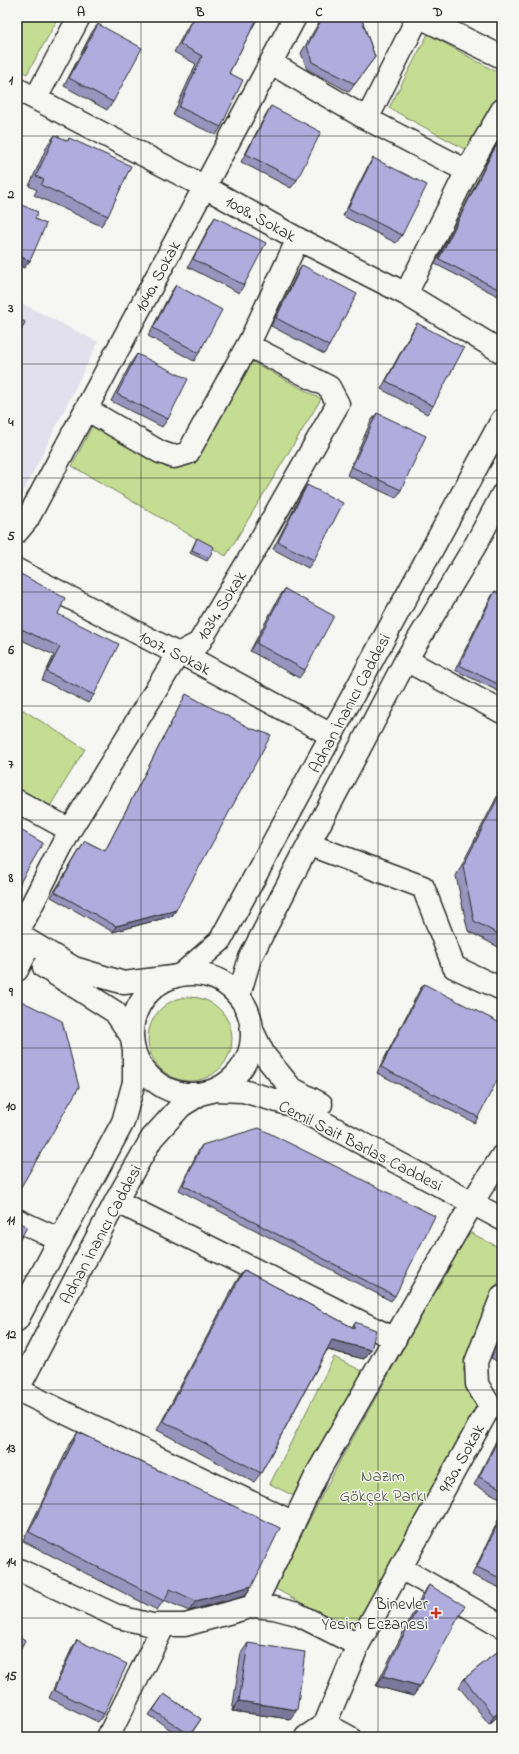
<svg xmlns="http://www.w3.org/2000/svg" width="519" height="1754" viewBox="0 0 519 1754" font-family="'Indie Flower',sans-serif">
<style>
.built{fill:#e1e0ec}
.green{fill:#c5dd93;stroke:#78845f}
.lines{fill:none;stroke-linecap:round;stroke-linejoin:round}
.minor-casing{stroke:#2b2b2b;stroke-width:25}
.major-casing{stroke:#2b2b2b;stroke-width:25}
.minor{stroke:#f6f6f2;stroke-width:22}
.major{stroke:#f6f6f2;stroke-width:22}
.wall{fill:#9794be;stroke:#2b2b2b}
.shaded-wall{fill:#7b789b;stroke:#2b2b2b}
.building{fill:#b0acdd;stroke:#2b2b2b}
.grid{fill:none;stroke:#2b2b2b;stroke-width:1;stroke-opacity:0.55}
.poi-dot{fill:#c8321e;stroke:#f6f6f2;stroke-width:1.5}
.labels{text-anchor:middle;stroke-width:3;stroke-linejoin:round;paint-order:stroke}
.street-label{font-size:17px;fill:#2b2b2b;stroke:#f6f6f2}
.park-label{font-size:17px;fill:#525845;stroke:#f6f6f2}
.poi-label{font-size:17px;fill:#2b2b2b;stroke:#f6f6f2;text-anchor:end}
.neatline{fill:none;stroke:#2b2b2b;stroke-width:1.5}
.grid-label{font-size:13px;text-anchor:middle;font-weight:bold;fill:#2b2b2b}
</style>
<rect width="100%" height="100%" fill="#f6f6f2"/>
<filter id="ink" filterUnits="userSpaceOnUse"><feTurbulence type="fractalNoise" baseFrequency=".025" numOctaves="2"/><feDisplacementMap in="SourceGraphic" scale="8" xChannelSelector="R" yChannelSelector="G"/><feConvolveMatrix kernelMatrix="1 2 1 2 8 2 1 2 1" color-interpolation-filters="sRGB"/></filter>
<g filter="url(#ink)">
<!-- built -->
<path class="built" d="M17,301L98,342L17,505Z"/>
<!-- green -->
<path class="green" d="M17,17H59L27,74L17,69Z
M428,34L502,75V97L472,153L389,108Z
M249,360L321,399L226,556L72,466L93,424L169,469L179,466Z
M17,706L85,749L47,811L17,790Z
M148 1039a42 42 0 1 1 84 0a42 42 0 1 1-84 0Z
M469,1232L502,1249V1272L463,1370L481,1407L355,1632L274,1588L340,1461Z
M334,1357L366,1373L302,1500L270,1484Z"/>
<g class="lines">
<defs>
<path id="minor" d="M420,17L502,57
M271,63L367,119L467,171L502,110
M17,89L205,187L298,239L406,294L502,352
M36,98L79,17
M367,119L418,17
M406,294L467,171
M86,409L160,452L174,457L188,453L251,339L298,239
M17,532L27,520L295,17
M17,570L178,654L190,658L331,735
M406,660L502,712
M17,801L70,830
M310,845L423,887L454,967L502,989
M17,934L70,830L178,654L199,643L257,546L338,404L329,387L248,345
M17,934L74,968L124,983L172,977
M44,967L115,1012L132,1037
M17,970L24,956
M252,1030L264,1055L291,1088L321,1104
M215,1090L243,1091L291,1105L502,1219
M116,1201L395,1339
M17,1220L60,1240
M18,1390L294,1523
M401,1568L502,1626
M17,1569L119,1617L152,1625H185L254,1606L274,1608L297,1614L358,1645
M254,1606L318,1472L480,1190L502,1156
M325,1724L349,1737
M108,1737L164,1625
M306,1737L325,1724L358,1645L490,1406L477,1384L476,1362L502,1296"/>
<path id="major" d="M132 1034a60 60 0 1 1 120 0a60 60 0 1 1-120 0Z
M182,974L220,941L502,420
M239,995L250,958L298,865L406,660L476,544L502,495
M17,1320L123,1122L134,1082V1051
M17,1391L116,1201L152,1138L181,1106L202,1093"/>
</defs>
<!-- minor casing -->
<use href="#minor" class="minor-casing"/>
<!-- major casing -->
<use href="#major" class="major-casing"/>
<!-- minor -->
<use href="#minor" class="minor"/>
<!-- major -->
<use href="#major" class="major"/>
</g>
<!-- wall -->
<path class="wall" d="M141,17H151L148,21Z
M193,17H258L229,73L221,127L216,135L173,115L196,64L174,52Z
M322,17H361L375,57L349,92L307,69L301,53Z
M98,24L113,102L107,110L64,86L92,32Z
M271,106L297,180L291,188L241,162L266,114Z
M55,135L68,141L69,138L108,216L101,226L34,195L37,190L29,186L48,144Z
M502,135V298L435,264L488,160Z
M373,158L402,235L396,243L343,216L368,166Z
M215,217L244,285L239,293L188,267L210,225Z
M302,265L329,346L324,354L271,326L297,273Z
M176,285L199,353L194,361L148,336L171,292Z
M417,323L433,406L427,414L381,389L412,331Z
M137,354L168,419L162,427L111,401L132,361Z
M377,413L401,490L396,498L347,475L371,421Z
M307,485L314,560L308,568L273,549L302,493Z
M197,538L209,558L207,561L190,553Z
M17,572L58,614L94,695L88,703L42,680L54,655L17,638Z
M285,589L305,670L299,678L250,651L279,597Z
M495,591L502,595V693L455,670L491,597Z
M186,694L176,910L172,916L113,932L51,897L85,841L105,851L183,700Z
M502,787V949L468,931L456,876Z
M424,984L478,1117L475,1123L377,1073L420,989Z
M17,999L21,1187L17,1192Z
M202,1145L395,1296L391,1301L179,1190L198,1151Z
M244,1270L352,1327L355,1322L371,1350L364,1359L327,1350L261,1473L254,1482L157,1430L237,1280Z
M502,1330V1364L491,1358Z
M502,1429V1499L474,1485Z
M78,1432L252,1586L245,1595L189,1611L164,1600L157,1610L23,1541L71,1442Z
M502,1512V1589L472,1575Z
M429,1585L420,1686L413,1696L376,1686L422,1595Z
M77,1640L104,1714L98,1722L49,1698L72,1648Z
M248,1643L290,1719L232,1711L241,1653Z
M502,1648V1713L489,1724L459,1687L464,1679Z
M164,1694L201,1719L189,1737H181L149,1715Z"/>
<!-- shaded-wall -->
<path class="shaded-wall" d="M17,255L30,261L24,268L17,265Z
M176,910L172,916L113,932L116,926Z
M332,1340L371,1350L364,1359L325,1349Z
M252,1586L245,1595L189,1611L196,1601Z
M383,1676L420,1686L413,1696L376,1686Z
M239,1701L297,1710L290,1719L232,1711Z
M502,1710V1713L489,1724L494,1716Z"/>
<!-- building -->
<path class="building" d="M195,17H258L229,73L243,80L221,127L179,107L202,56L180,44Z
M323,17H361L375,57L355,84L312,62L307,46Z
M98,24L142,48L113,102L69,78Z
M271,106L321,132L297,180L246,154Z
M55,135L68,141L69,138L131,166L108,216L41,185L44,180L36,176Z
M502,136V291L439,259L491,155Z
M373,158L427,185L402,235L348,208Z
M17,203L38,212L35,219L46,224L30,261L17,255Z
M215,217L266,243L244,285L193,259Z
M302,265L357,294L329,346L276,318Z
M176,285L222,310L199,353L153,328Z
M17,318L25,322L17,340Z
M417,323L464,348L433,406L386,381Z
M137,354L188,379L168,419L117,394Z
M377,413L426,436L401,490L352,467Z
M307,485L343,503L314,560L278,542Z
M197,538L214,547L209,558L192,550Z
M17,572L65,598L58,614L119,644L94,695L47,672L60,647L17,627Z
M285,589L334,616L305,670L256,643Z
M495,591L502,595V686L459,665Z
M186,694L250,728L271,735L176,910L116,926L55,892L85,841L105,851Z
M502,790V936L474,921L463,866Z
M17,828L43,843L17,888Z
M424,984L502,1024V1071L478,1117L381,1067Z
M17,999L62,1021L79,1087L21,1187L17,1185Z
M259,1128L435,1216L395,1296L183,1185L202,1145Z
M17,1221L27,1227L17,1245Z
M244,1270L354,1328L355,1322L376,1330L371,1350L332,1340L261,1473L163,1421Z
M502,1336V1354L496,1351Z
M78,1432L280,1528L252,1586L196,1601L170,1589L164,1601L29,1532Z
M502,1432V1489L479,1477Z
M502,1515V1579L477,1567Z
M429,1585L465,1606L420,1686L383,1676Z
M17,1635L25,1640L17,1656Z
M77,1640L127,1664L104,1714L54,1690Z
M248,1643L305,1652L297,1710L239,1701Z
M502,1648V1710L494,1716L464,1679Z
M164,1694L201,1719L190,1735L153,1710Z"/>
</g>
<!-- grid -->
<path class="grid" d="M141,17V1737M260,17V1737M378,17V1737M17,136H502M17,250H502M17,364H502M17,478H502M17,592H502M17,706H502M17,820H502M17,934H502M17,1048H502M17,1162H502M17,1276H502M17,1390H502M17,1504H502M17,1618H502"/>
<!-- markers -->
<path class="poi-dot" d="M434 1607h4v4h4v4h-4v4h-4v-4h-4v-4h4z"/>
<g class="labels">
<!-- street labels -->
<g class="street-label">
<text transform="translate(261 218) rotate(29)" y="6">1008. Sokak</text>
<text transform="translate(157 276) rotate(-62)" y="6">1040. Sokak</text>
<text transform="translate(221 605) rotate(-58)" y="6">1034. Sokak</text>
<text transform="translate(175 652) rotate(27)" y="6">1007. Sokak</text>
<text transform="translate(349 703) rotate(-62)" y="6">Adnan İnanıcı Caddesi</text>
<text transform="translate(361 1145) rotate(27)" y="6">Cemil Sait Barlas Caddesi</text>
<text transform="translate(100 1234) rotate(-62)" y="6">Adnan İnanıcı Caddesi</text>
<text transform="translate(461 1458) rotate(-61)" y="6">9130. Sokak</text>
</g>
<!-- park labels -->
<g class="park-label">
<text x="383" y="1481">Nazım<tspan x="383" dy="20">Gökçek Parkı</tspan></text>
</g>
<!-- poi labels -->
<g class="poi-label">
<text x="428" y="1609">Binevler<tspan x="428" dy="20">Yesim Eczanesi</tspan></text>
</g>
</g>
<!-- margin -->
<rect width="519" height="1754" fill="none" stroke="#f6f6f2" stroke-width="44"/>
<rect x="22" y="22" width="475" height="1710" class="neatline"/>
<g class="grid-label">
<text x="81" y="16">A</text>
<text x="200" y="16">B</text>
<text x="319" y="16">C</text>
<text x="438" y="16">D</text>
<text x="11" y="84">1</text>
<text x="11" y="198">2</text>
<text x="11" y="312">3</text>
<text x="11" y="426">4</text>
<text x="11" y="540">5</text>
<text x="11" y="654">6</text>
<text x="11" y="768">7</text>
<text x="11" y="882">8</text>
<text x="11" y="996">9</text>
<text x="11" y="1110">10</text>
<text x="11" y="1224">11</text>
<text x="11" y="1338">12</text>
<text x="11" y="1452">13</text>
<text x="11" y="1566">14</text>
<text x="11" y="1680">15</text>
</g>
</svg>
